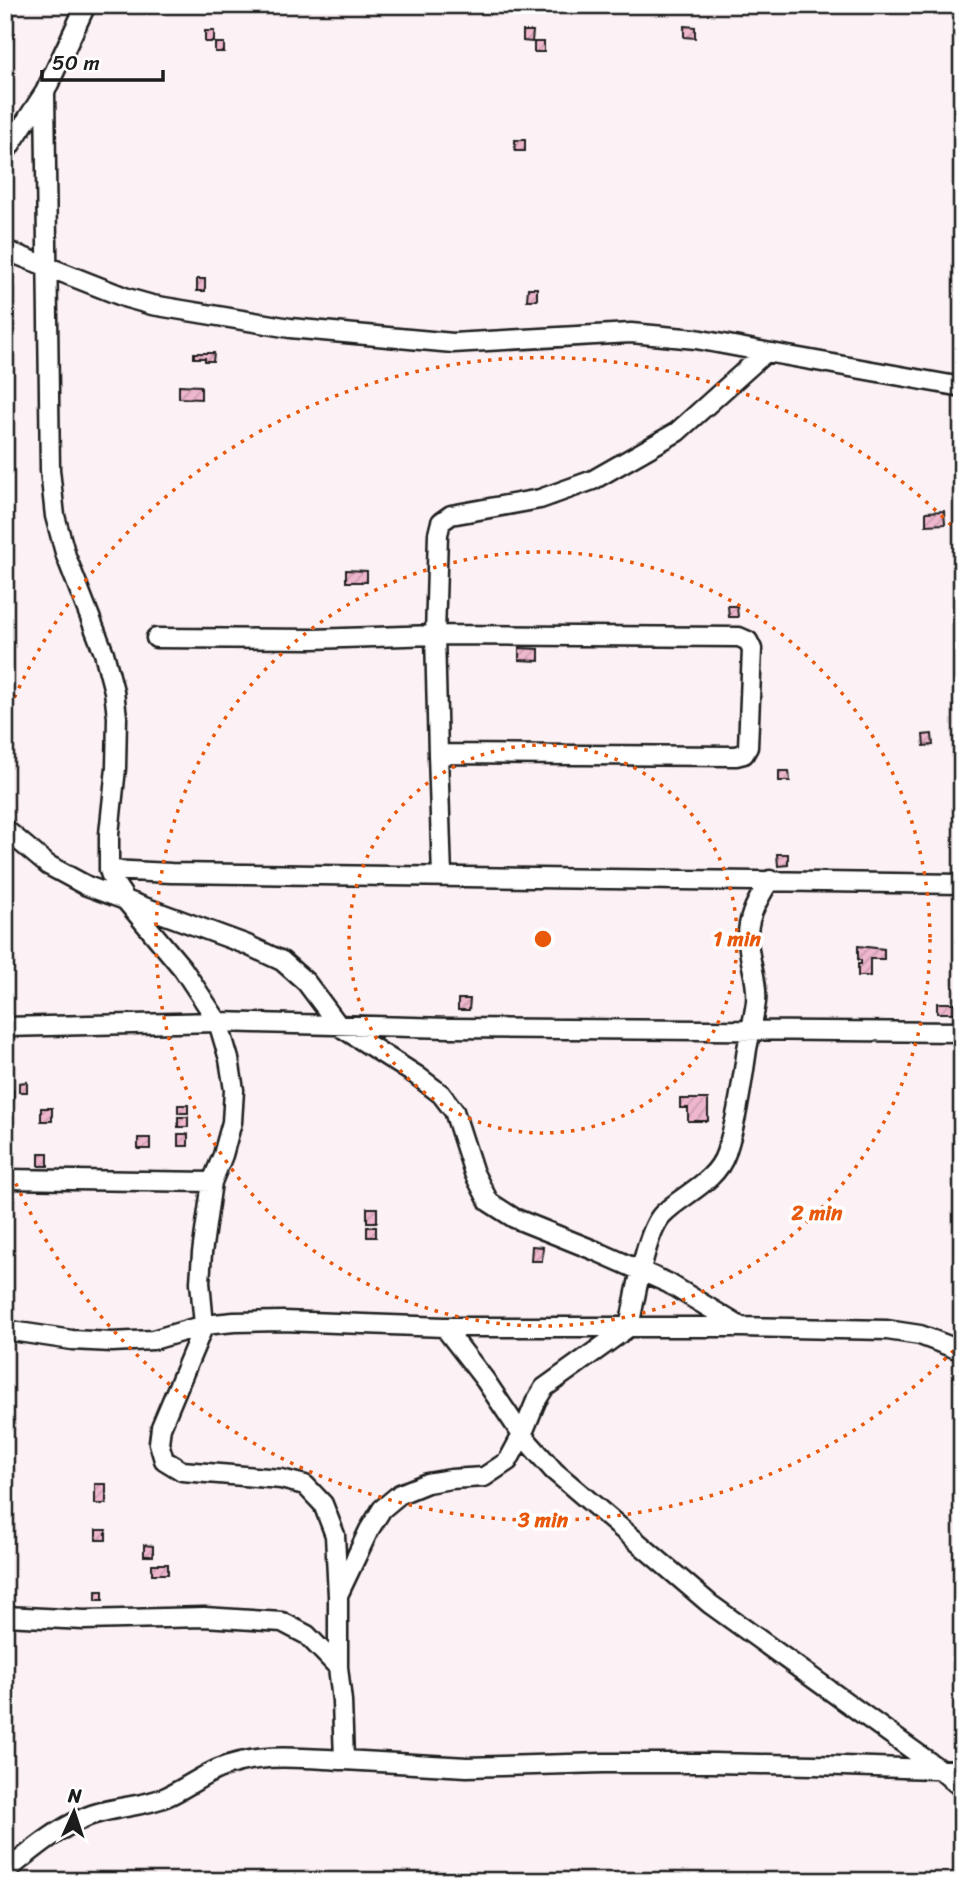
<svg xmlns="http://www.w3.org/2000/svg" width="967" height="1886" viewBox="0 0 967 1886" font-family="Sriracha,sans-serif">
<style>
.building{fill:url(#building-hatch);stroke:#1c1c1c;stroke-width:2}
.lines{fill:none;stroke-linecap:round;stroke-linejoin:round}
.street-casing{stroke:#1c1c1c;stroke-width:23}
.street{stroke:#fff;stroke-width:18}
.ring{fill:none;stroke:#e8590c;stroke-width:3.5;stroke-dasharray:3.5 7}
.centre{fill:#e8590c;stroke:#fff;stroke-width:3.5}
.ring-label{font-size:21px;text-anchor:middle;font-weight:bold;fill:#e8590c;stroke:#fff;stroke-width:7;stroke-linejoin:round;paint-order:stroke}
</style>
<defs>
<pattern id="building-hatch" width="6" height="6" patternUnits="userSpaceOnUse" patternTransform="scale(1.75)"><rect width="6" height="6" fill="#efb7ce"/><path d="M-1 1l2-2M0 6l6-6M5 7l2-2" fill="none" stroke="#cc9db0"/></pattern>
</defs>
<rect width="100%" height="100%" fill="#fcf1f5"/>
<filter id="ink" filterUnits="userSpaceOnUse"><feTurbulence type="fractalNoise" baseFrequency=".0143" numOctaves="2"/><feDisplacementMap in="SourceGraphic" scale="14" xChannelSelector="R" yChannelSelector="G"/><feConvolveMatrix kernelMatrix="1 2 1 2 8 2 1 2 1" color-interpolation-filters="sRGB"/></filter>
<g filter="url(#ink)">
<!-- building -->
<path class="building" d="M684,26L695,27V38L684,37Z
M205,31H214V42H205Z
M523,31H533L532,42L523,41Z
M534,42H544V52H534Z
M215,43H224V52H215Z
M515,140H525V151H515Z
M197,279H205V291H197Z
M528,288H537V300H527Z
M194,353H214L213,361H205V358H194Z
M179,385L201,386V399L179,398Z
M944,511L945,524L926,525V512Z
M346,570L367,571V582H346Z
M728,606H737L738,617H729Z
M519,648L539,649V661L519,660Z
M932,734L933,745L924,746L923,735Z
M779,771H789L790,781H779Z
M777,854H788V865L778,866Z
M858,946L884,949V959H870V976H858V964H861V960H858Z
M458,999H470L469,1010H458Z
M937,1003H962V1013H937Z
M27,1082V1092H19V1083Z
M13,1090V1102H5V1091Z
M680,1099H708V1121H688V1108H680Z
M178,1105H188V1113H178Z
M41,1108H52V1121H41Z
M178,1117H188V1127H178Z
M178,1134H188V1146H178Z
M138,1138H150V1149H138Z
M39,1153H48V1166H39Z
M367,1208H377V1222H367Z
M367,1227H376V1237H367Z
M532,1246L543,1247L542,1261H531Z
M95,1484H106V1504H95Z
M96,1530H106V1540H96Z
M144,1545L153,1546V1556H144Z
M152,1564H168V1574H152Z
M96,1591H103V1600H96Z"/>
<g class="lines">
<defs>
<path id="street" d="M45,92L50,470L55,516L66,556L104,653L114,691L117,717L116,768L109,834V870L113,881L127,902L183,969L218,1022L229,1059L234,1090L232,1122L223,1155L212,1182L202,1253L200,1282L204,1325L161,1427L159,1443L164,1460L182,1471L281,1479L305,1485L323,1504L335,1535L338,1596V1667L342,1701L344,1760L467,1767L603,1763H712L814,1765L962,1770
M5,153L45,92L86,5
M5,250L127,298L152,305L290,328L453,343L631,333L696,339L766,352
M156,638L312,639L435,635L739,637L748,641L752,649L748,747L744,754L736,756L438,754L442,877
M438,754L435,635L438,534L441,522L451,515L540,499L593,480L677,432L766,352L962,387
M5,829L48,865L87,886L245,944L282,961L306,982L339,1026L416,1075L441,1094L454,1111L474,1173L489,1202L514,1218L596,1251L668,1283L741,1327
M109,870L171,873L962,884
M5,1027L218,1022L450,1028L962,1032
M5,1179L212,1182
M444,1327L485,1380L522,1435L554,1471L710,1604L939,1769L962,1788
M5,1330L72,1340L112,1342L153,1340L204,1325L234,1322L283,1321L444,1327H741L887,1330L920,1335L962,1351
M339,1593L369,1530L382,1509L400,1494L427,1483L451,1479L484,1477L508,1461L522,1435L536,1401L544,1388L629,1327C635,1300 645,1234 662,1215C682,1194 716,1183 726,1153C737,1120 742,1084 747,1049C750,1033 754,1017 756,1002C758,983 751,967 749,949C744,922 756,902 770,880
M5,1616L84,1620L204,1617L282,1622L307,1635L338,1667
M5,1872C29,1853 55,1830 84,1818C110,1806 140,1808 166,1797C184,1789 200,1777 218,1769C258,1752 302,1758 344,1760"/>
</defs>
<!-- street casing -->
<use href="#street" class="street-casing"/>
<!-- street -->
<use href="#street" class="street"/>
</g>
</g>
<!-- distance rings -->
<g class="ring">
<circle cx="543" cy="939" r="194"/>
<circle cx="543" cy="939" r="387"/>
<path d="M961 1343A581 581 0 0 1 6 1161M6 717A581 581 0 0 1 961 535"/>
</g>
<circle cx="543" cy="939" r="10" class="centre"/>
<g class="ring-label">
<text x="737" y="946">1 min</text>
<text x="817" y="1220">2 min</text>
<text x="543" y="1527">3 min</text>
</g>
<!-- margin -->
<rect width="967" height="1886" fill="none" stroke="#fff" stroke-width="28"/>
<rect x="14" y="14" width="939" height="1858" fill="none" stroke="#1c1c1c" stroke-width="2.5" filter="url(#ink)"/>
<!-- north arrow -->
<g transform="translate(74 1812) rotate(3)" stroke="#ffffff" stroke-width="5" paint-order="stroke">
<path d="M0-5L12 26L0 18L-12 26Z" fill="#1c1c1c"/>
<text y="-10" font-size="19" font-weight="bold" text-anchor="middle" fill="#1c1c1c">N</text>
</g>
<!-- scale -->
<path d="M42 70v10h121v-10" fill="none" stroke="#1c1c1c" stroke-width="3.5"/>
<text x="52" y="70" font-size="21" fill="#1c1c1c" stroke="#ffffff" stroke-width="5" paint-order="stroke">50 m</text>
</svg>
